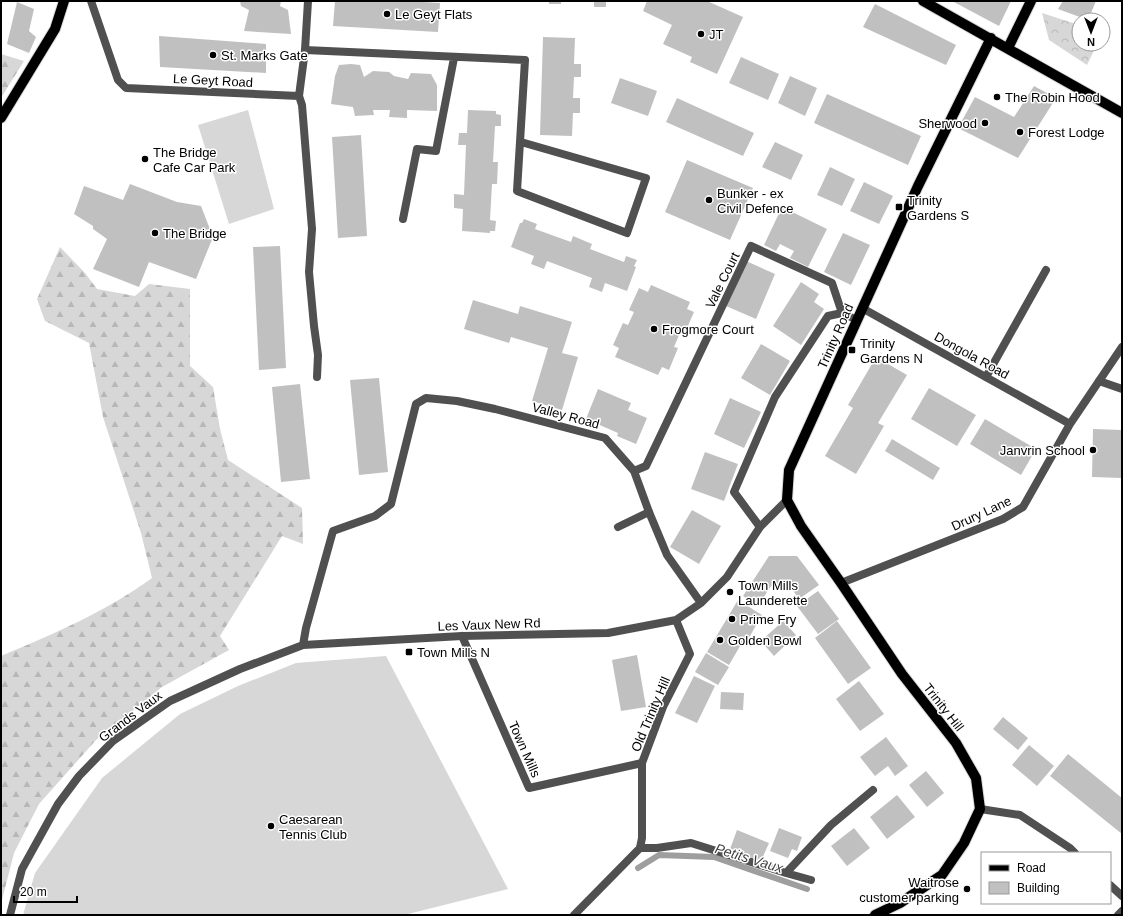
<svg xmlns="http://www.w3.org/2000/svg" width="1123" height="916" viewBox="0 0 1123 916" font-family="Arial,sans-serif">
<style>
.grass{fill:#d7d7d7}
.forest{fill:url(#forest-firs)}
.park{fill:url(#park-crowns)}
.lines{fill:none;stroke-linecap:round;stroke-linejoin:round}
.stream{stroke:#9e9e9e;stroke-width:6}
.building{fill:#c0c0c0}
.primary-casing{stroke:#dbdbdb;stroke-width:12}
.lane{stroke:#505050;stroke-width:8}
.street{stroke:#505050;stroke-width:8}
.primary{stroke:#000;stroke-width:10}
.poi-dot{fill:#000;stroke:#fff;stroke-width:1.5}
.labels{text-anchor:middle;stroke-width:3;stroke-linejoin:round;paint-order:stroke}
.poi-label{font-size:13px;fill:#000;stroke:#fff;text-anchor:start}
.street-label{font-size:13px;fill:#000;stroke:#fff}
.water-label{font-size:14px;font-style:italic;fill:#3f3f3f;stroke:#fff}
</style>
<defs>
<pattern id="forest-firs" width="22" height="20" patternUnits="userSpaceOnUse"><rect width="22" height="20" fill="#d7d7d7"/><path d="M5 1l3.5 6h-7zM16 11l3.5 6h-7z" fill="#b7b7b7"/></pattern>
<pattern id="park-crowns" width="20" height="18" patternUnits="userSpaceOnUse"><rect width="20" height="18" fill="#d7d7d7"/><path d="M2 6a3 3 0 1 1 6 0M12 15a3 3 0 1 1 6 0" fill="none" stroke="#b7b7b7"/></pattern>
</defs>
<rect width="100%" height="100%" fill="#fff"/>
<!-- grass -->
<path class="grass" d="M248,110L274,209L229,224L198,125Z
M386,656L508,889L404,915H23L35,873L102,778L180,714L238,686L296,663Z"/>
<!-- forest -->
<path class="forest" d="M1,54L24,61L1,98Z
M60,247L85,273L97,289L135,296L149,284L190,289V366L213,387L220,429L228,460L302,508L303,544L282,536L220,636L229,650L162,687L96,740L39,804L14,853L1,904V656C54,634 105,612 152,578L141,533L103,417L89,343L45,321L37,299Z"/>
<!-- park -->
<path class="park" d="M1042,13L1079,25V44H1097L1087,65L1049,40Z"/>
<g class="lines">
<!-- stream -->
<path class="stream" d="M638,868L659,855L714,857L807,889"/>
</g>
<!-- building -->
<path class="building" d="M240,1H281L280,6L288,10L291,34L244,31L249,10L241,6Z
M335,1H406L440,3L438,32L333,26Z
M549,1H561V4H549Z
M594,1H606V7H594Z
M647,1H707L743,17L717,74L690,62L692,57L663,44L672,25L643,11Z
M952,1H1011L999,26Z
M1063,1H1096L1088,20L1058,9Z
M17,2L34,9L29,31L36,37L29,53L7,44Z
M875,4L956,45L946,65L863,27Z
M159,36L266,44V73L160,67Z
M543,37L575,38L574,64H581V77H574L573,98H580V113H573L572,136L540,135Z
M741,57L779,74L768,100L729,83Z
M351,64L360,65L364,77L373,71L389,72L394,76L408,79L411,73L431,74L437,85V111L407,110V118L389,117L390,110H373L374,115L355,116L353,107L331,104L335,76L339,65Z
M790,76L817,88L805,116L778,103Z
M620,78L657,91L648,116L611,103Z
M1034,86L1056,98L1018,158L958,128L975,97L1014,117Z
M827,94L921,136L908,165L814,123Z
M677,98L754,133L743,156L666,122Z
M468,110L496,111V114L501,115V126H495L493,162H498L497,184H492L490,220L496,221L495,231H490V233L462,231L463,209L454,208V194L464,195L466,145H458L459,133H467Z
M361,135L367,236L338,238L332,137Z
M775,142L803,155L791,180L762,167Z
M687,160L753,188L730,240L665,212Z
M830,167L855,179L842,206L817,195Z
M864,182L893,196L879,224L850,211Z
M130,184L177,202L201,206L213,237L196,279L149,262L139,287L93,269L107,239L93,229V226L74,214L84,186L123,200Z
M782,207L827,229L808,267L790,258L794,251L780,244L776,251L764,245Z
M524,219L537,224L535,229L571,242L573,236L592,244L590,249L624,262L626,256L637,260L634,266L636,267L627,291L605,283L602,292L589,287L592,278L547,261L544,269L531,264L534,256L511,247L520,223H522Z
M843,233L870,245L851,285L824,272Z
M280,246L286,368L259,370L253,247Z
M746,261L775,274L756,319L726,306Z
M801,282L819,294L814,302L824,309L801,345L773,326Z
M651,285L690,302L687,309L694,312L684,335L680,333L674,347L678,348L669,370L662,367L658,375L615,357L619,348L613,345L623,323L628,325L634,312L629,310L639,288L648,292Z
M473,300L518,314L520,306L572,322L562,353L578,357L562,410L532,401L548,348L511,337L509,343L464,329Z
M761,344L790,361L770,395L741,378Z
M876,357L907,375L878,423L884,426L856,474L825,456L853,408L848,405Z
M379,378L388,472L359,475L350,380Z
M300,384L310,479L281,482L272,387Z
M929,388L976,415L957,446L911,419Z
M598,389L631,403L628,410L647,418L636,444L617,436L618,433L586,419Z
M730,398L761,412L744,448L714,434Z
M985,419L1036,449L1021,475L970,444Z
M1093,429L1122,430V478L1092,477Z
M892,439L940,468L933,480L885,451Z
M705,452L738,464L724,501L691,489Z
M692,510L721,526L699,564L670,547Z
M769,556H797L819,585L799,599L789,585L771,586L758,606L743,596Z
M818,591L839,619L818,634L797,606Z
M738,600L762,615L746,643L743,641L729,665L707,652Z
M783,621L796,635L774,656L761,641Z
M837,621L871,668L848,684L815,638Z
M706,653L729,667L718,685L695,672Z
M637,655L646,707L621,711L612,660Z
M694,676L715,686L697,723L675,713Z
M859,681L884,714L860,731L836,699Z
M721,692L744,693L743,710L720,709Z
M1003,717L1028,738L1018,750L993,729Z
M886,737L908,766L895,776L888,766L875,776L860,757Z
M1029,745L1054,766L1037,786L1012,765Z
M1068,754L1122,798V834L1050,776Z
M926,771L944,793L927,807L909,785Z
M897,795L915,817L887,839L870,817Z
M779,828L802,837L797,851L792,849L788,858L770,851Z
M854,828L870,848L847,866L831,846Z
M737,830L769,843L761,861L730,849Z"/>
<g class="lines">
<defs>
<path id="primary" d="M923,1L1122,113
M1008,48L1031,1
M1,118L55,29L64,1
M875,915L900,903L942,875L964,843L980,809L976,778L956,743L902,674L841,583L801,526L787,500L789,470L918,186L991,38"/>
</defs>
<!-- primary casing -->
<use href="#primary" class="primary-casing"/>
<!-- lane -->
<path class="lane" d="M305,50L525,60L517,191L627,233L646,178L521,142
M403,219L417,149L436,151L454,58
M986,377L1046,270
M1099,381L1122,389
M618,527L649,512
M462,636L529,788L642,763
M640,848H657L691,843L786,873L831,825L873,790
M786,873L811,880
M1118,915L1122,911"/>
<!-- street -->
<path class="street" d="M91,1L118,80L126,88L299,96
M299,96L302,105L312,229L309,272L314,326L318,355L317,377
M299,96L305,50L308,1
M862,308L1070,424
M634,471L646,466L751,246L832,283L842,313
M760,527L734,492L775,397L828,316L842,313L857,320
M841,583L1003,519L1023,507L1070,424L1122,347
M303,645L306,628L333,531L375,516L391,504L416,404L426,398L457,401L495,409L605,438L634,471L649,512L667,555L701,603
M980,809L1020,815L1070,848L1075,853
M1110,885L1122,896
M10,915L22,869L58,804L79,776L113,741L170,701L240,669L303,645L462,636L608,633L676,620L701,603L727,577L760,527L787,500
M574,915L640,848L642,838V763L663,707L690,654L676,620"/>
<!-- primary -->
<use href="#primary" class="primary"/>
</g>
<!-- markers -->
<g class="poi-dot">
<circle cx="387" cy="14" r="4"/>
<circle cx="701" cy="34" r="4"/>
<circle cx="213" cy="55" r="4"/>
<circle cx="997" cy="97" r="4"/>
<circle cx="985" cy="123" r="4"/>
<circle cx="1020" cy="132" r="4"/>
<circle cx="145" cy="159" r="4"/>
<circle cx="709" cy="200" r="4"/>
<rect x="895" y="203" width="8" height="8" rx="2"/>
<circle cx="155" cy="233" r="4"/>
<circle cx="654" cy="329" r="4"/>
<rect x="848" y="346" width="8" height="8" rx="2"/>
<circle cx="1093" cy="450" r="4"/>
<circle cx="730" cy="592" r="4"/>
<circle cx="732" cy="619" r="4"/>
<circle cx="720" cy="640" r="4"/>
<rect x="405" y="648" width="8" height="8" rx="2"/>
<circle cx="271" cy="826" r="4"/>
<circle cx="967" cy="889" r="4"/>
</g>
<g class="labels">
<!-- poi labels -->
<g class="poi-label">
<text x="395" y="19">Le Geyt Flats</text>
<text x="709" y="39">JT</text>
<text x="221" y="60">St. Marks Gate</text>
<text x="1005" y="102">The Robin Hood</text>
<text x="977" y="128" text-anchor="end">Sherwood</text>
<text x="1028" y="137">Forest Lodge</text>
<text x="153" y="157">The Bridge<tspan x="153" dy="15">Cafe Car Park</tspan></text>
<text x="717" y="198">Bunker - ex<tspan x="717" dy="15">Civil Defence</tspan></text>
<text x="907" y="205">Trinity<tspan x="907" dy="15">Gardens S</tspan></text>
<text x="163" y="238">The Bridge</text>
<text x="662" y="334">Frogmore Court</text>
<text x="860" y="348">Trinity<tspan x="860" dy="15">Gardens N</tspan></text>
<text x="1085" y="455" text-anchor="end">Janvrin School</text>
<text x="738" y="590">Town Mills<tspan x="738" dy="15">Launderette</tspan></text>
<text x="740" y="624">Prime Fry</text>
<text x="728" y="645">Golden Bowl</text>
<text x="417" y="657">Town Mills N</text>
<text x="279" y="824">Caesarean<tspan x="279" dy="15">Tennis Club</tspan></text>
<text x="959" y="887" text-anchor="end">Waitrose<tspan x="959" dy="15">customer parking</tspan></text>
</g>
<!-- street labels -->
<g class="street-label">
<text transform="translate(213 80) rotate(3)" y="5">Le Geyt Road</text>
<text transform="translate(722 280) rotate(-64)" y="5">Vale Court</text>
<text transform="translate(835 336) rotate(-66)" y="5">Trinity Road</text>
<text transform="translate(972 355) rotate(29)" y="5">Dongola Road</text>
<text transform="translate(566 415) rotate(15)" y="5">Valley Road</text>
<text transform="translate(981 513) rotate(-25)" y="5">Drury Lane</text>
<text transform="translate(489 624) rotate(-2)" y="5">Les Vaux New Rd</text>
<text transform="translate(944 707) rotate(52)" y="5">Trinity Hill</text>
<text transform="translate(650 714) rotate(-67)" y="5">Old Trinity Hill</text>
<text transform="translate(130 716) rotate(-37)" y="5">Grands Vaux</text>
<text transform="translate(525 749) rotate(66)" y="5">Town Mills</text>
</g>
<!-- water labels -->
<g class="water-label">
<text transform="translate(749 858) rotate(17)" y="5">Petits Vaux</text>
</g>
</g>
<!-- border -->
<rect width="1123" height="916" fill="none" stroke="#000000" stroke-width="4"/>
<!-- legend -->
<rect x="981" y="852" width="130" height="52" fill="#ffffff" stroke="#999999"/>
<rect x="989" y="865" width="20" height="6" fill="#000000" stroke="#999999"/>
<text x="1017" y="872" font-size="12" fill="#000000">Road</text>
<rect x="989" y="882" width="20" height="12" fill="#c0c0c0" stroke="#999999"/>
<text x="1017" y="892" font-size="12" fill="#000000">Building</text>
<!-- north arrow -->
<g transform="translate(1091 32) rotate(180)"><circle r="19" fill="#ffffff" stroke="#999999"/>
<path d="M0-3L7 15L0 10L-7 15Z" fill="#000000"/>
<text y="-6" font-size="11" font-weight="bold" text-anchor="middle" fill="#000000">N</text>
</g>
<!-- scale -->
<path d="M14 896v6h63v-6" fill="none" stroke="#000000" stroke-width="2"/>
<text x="20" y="896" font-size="12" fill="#000000" stroke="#ffffff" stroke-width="3" paint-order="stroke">20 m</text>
</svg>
